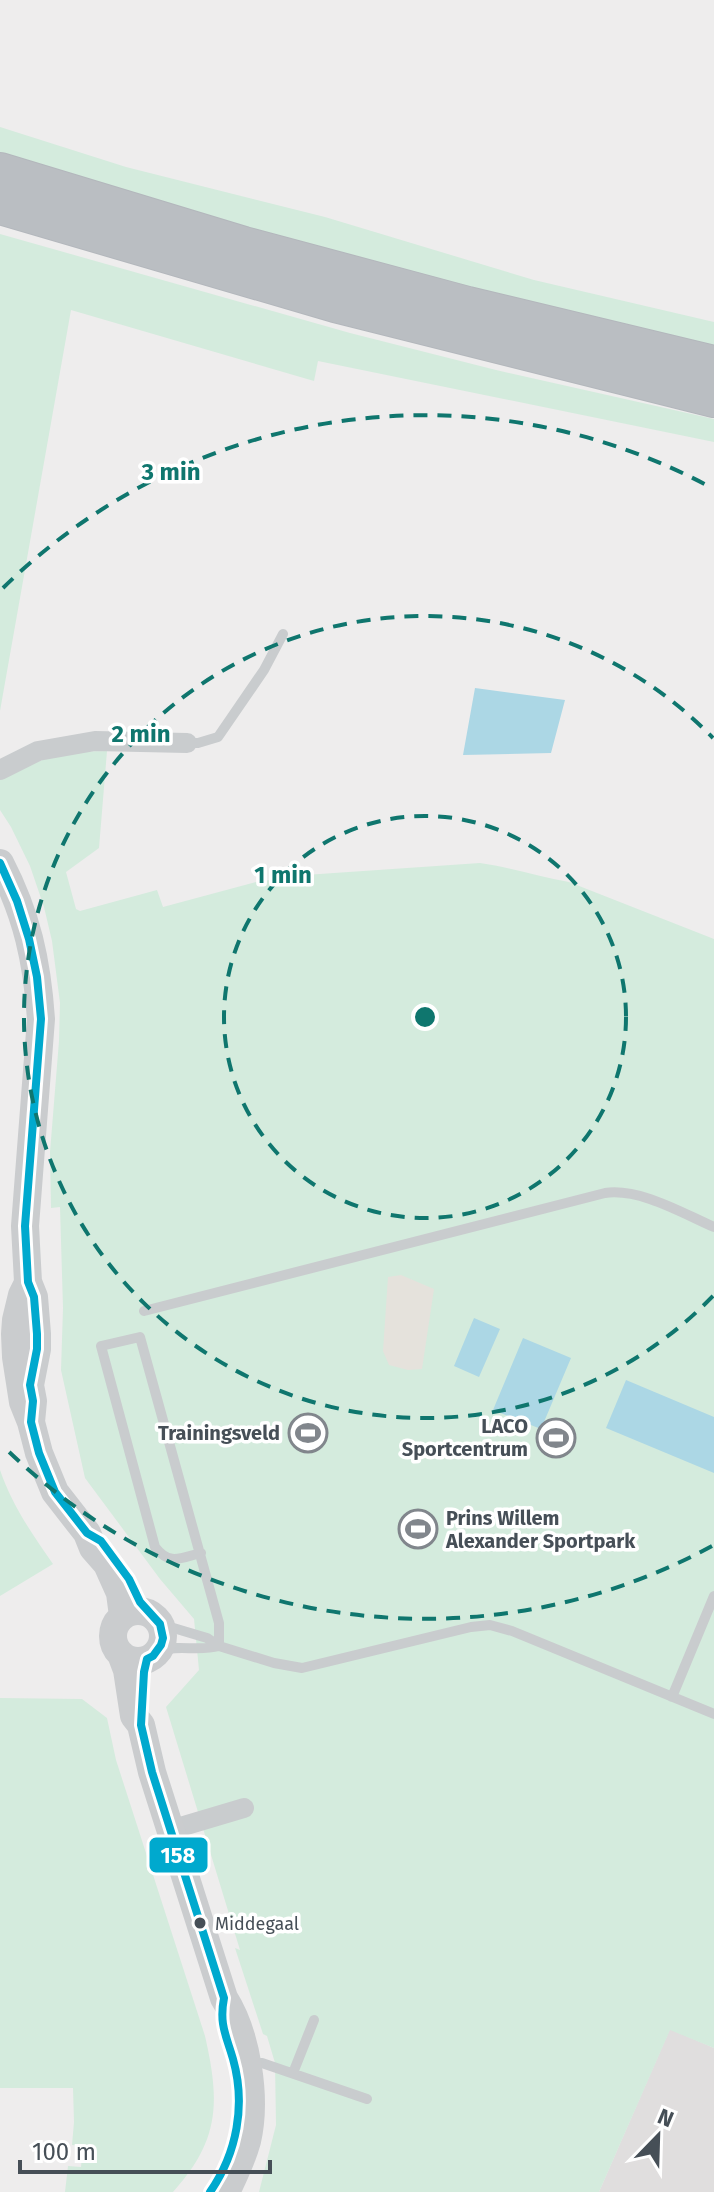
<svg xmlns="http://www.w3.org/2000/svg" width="714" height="2192" viewBox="0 0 714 2192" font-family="'Fira Sans',sans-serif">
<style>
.education{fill:#e0dede}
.green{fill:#d4ebdd}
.sand{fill:#e5e2dc}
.water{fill:#acd7e5}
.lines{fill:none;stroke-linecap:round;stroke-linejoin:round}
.highway-casing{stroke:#b3b7bc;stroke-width:38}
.lane{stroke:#c9ccce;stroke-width:10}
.street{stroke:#c9ccce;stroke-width:20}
.secondary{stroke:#caccce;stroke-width:28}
.highway{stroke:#babec2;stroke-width:36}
.bus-1-casing{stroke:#fff;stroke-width:14}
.bus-1{stroke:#00a9ce;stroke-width:8}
.ring{fill:none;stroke:#0f766e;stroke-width:4;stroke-dasharray:14 10}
.bus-dot{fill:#464f57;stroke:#fff;stroke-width:3}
.labels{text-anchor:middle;stroke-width:7;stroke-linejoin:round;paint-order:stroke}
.bus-label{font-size:18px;fill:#464f57;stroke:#fff;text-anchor:start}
.poi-label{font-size:20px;font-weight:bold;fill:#464f57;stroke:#fff;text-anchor:end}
.centre{fill:#0f766e;stroke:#fff;stroke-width:4}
.ring-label{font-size:24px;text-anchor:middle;font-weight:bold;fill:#0f766e;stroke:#fff;stroke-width:7;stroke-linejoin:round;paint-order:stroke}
.line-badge{stroke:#fff;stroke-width:3}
.badge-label{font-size:22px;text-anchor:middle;font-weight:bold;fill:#fff}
</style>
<rect width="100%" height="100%" fill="#eeeded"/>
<!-- education -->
<path class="education" d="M670,2029L714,2048V2192H599Z"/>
<!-- green -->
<path class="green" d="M0,127L126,167L325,217L534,280L714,322V346L397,269L237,227L0,153Z
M0,234L350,333L496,370L714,419V442L318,361L314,381L71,310L0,711Z
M107,751L99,848L66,872L76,909L80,911L157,890L163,907L256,882L305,875L480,863C510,867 539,877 569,882L714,939V2048L670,2030L599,2192H259L276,2125L275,2063L267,2036L263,2034L235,1948L240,1950L166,1707L199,1670L194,1619L160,1579L85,1478L61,1370L63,1308L60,1207L51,1208L50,1152L59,1041L60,1003L52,941L44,907L30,866L11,827L0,810V778L61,752Z
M0,1470C12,1505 32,1534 53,1564L0,1596Z
M0,1698L82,1699L107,1718L116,1760L205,2036C220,2102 220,2140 173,2192H65L68,2166L81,2167L83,2146L72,2145L74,2122L73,2088H0Z"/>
<!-- sand -->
<path class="sand" d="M401,1275L434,1289L422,1369L408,1370L389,1365L383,1351L388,1277Z"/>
<!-- water -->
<path class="water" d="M475,688L565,700L551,753L463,755Z
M474,1318L500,1329L479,1377L454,1366Z
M523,1338L571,1358L541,1429L493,1410Z
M626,1380L714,1417V1473L606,1428Z"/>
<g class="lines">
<defs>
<path id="highway" d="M0,171L244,245L468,305L714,364
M0,206L335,304L714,399"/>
</defs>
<!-- highway casing -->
<use href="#highway" class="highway-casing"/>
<!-- lane -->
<path class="lane" d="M187,743H198L218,737L264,670L283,634
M144,1311L605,1193C640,1188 682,1213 714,1227
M201,1553C180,1558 170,1566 155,1547L101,1346L140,1337L219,1623V1646
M160,1624L207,1638L219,1646L274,1663L302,1668L471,1627L490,1625L512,1631L714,1714
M158,1651C179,1644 197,1652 219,1646
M672,1697L714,1596
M248,2064L262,2063L367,2099
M293,2073L314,2020"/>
<!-- street -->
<path class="street" d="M0,770L38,751L95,741L187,743
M170,1830L244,1808"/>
<!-- secondary -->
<path class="secondary" d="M0,863C27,915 37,961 41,1019L25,1226L28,1282L34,1297L37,1334V1349L30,1385L33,1401L31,1422
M28,1283L22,1295L16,1320L15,1334L16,1357L23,1402L31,1422L39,1453L55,1492L87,1533L93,1548L107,1564L120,1593L123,1616
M113 1636a25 25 0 1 1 50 0a25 25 0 1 1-50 0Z
M121,1654L127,1670L134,1716L141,1725L152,1772L224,1998C247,2034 257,2098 247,2141C242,2159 234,2176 226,2192"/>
<!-- highway -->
<use href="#highway" class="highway"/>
<defs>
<path id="bus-1" d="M0,863L17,901L29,939L37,977L41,1019L25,1226L28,1282L34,1297L37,1334V1349L30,1385L33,1401L31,1422L39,1453L55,1492L87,1533L101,1541L129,1579L140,1602L160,1624L163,1638L161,1645L153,1656L147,1659L144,1672L141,1725L152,1772L224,1998C219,2024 226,2035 233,2059C246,2105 237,2153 210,2192"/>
</defs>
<!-- bus-1 casing -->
<use href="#bus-1" class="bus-1-casing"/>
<!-- bus-1 -->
<use href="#bus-1" class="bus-1"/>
</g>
<!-- distance rings -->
<g class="ring">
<circle cx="425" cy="1017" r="201"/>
<path d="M713 1296A401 401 0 1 1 713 738"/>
<path d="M712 1546A602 602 0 0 1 3 1446M3 588A602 602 0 0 1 712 488"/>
</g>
<!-- icons -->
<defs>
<symbol id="stadium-ring" viewBox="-11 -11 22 22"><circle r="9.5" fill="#fff" stroke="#81868c" stroke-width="1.5"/><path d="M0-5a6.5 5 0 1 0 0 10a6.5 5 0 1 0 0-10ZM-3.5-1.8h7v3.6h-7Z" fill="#81868c"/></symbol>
</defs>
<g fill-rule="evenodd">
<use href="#stadium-ring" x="286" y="1411" width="44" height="44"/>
<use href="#stadium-ring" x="534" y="1416" width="44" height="44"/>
<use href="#stadium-ring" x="396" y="1507" width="44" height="44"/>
</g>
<!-- markers -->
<circle class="bus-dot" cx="200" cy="1923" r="7"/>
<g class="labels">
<!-- bus labels -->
<g class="bus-label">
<text x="215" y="1930">Middegaal</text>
</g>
<!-- poi labels -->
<g class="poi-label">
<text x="528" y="1433">LACO<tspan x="528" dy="23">Sportcentrum</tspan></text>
<text x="280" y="1440">Trainingsveld</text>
<text x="446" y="1525" text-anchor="start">Prins Willem<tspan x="446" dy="23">Alexander Sportpark</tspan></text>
</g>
</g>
<circle cx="425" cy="1017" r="12" class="centre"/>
<g class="ring-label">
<text x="171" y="480">3 min</text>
<text x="141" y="742">2 min</text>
<text x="283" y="883">1 min</text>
</g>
<rect class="line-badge" x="148" y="1836" width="61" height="38" rx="8" fill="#00a9ce"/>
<g class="badge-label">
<text x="178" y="1863">158</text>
</g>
<!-- north arrow -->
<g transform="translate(658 2136) rotate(23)" stroke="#ffffff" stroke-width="6" paint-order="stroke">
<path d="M0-6L14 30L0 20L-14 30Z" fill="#464f57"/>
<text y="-12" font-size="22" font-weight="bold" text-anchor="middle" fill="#464f57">N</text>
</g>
<!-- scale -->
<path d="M20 2160v12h250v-12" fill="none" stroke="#464f57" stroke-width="4"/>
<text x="32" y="2160" font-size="24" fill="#464f57" stroke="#ffffff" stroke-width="6" paint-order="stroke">100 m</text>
</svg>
